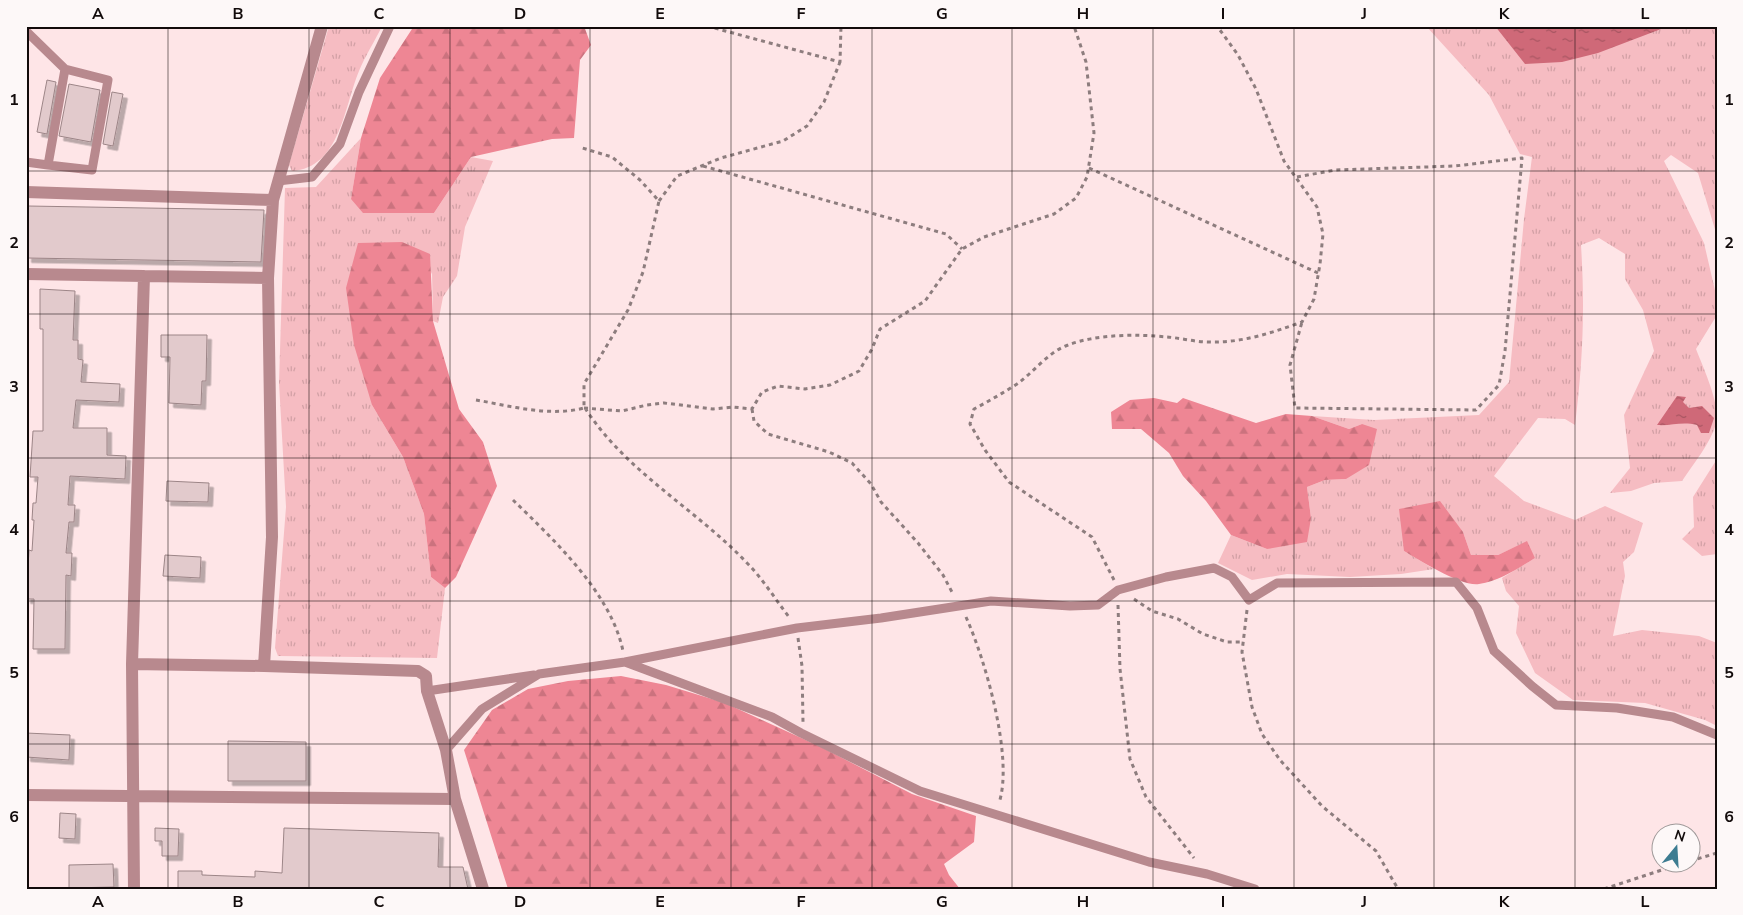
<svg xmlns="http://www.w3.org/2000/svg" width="1743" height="915" viewBox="0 0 1743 915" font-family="'Nunito Sans',sans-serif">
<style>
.grass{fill:url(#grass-tufts)}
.forest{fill:url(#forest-firs)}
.water{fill:url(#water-ripples)}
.building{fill:#e2cacc;stroke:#9c8587;filter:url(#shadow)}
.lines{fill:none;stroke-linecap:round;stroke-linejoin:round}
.path{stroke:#8d7d7e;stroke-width:3;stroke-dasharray:4 4;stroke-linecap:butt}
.service{stroke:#b8898e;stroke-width:9}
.minor{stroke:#b8898e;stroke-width:12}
.grid{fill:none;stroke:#120b0b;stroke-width:1;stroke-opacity:0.55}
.neatline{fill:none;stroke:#120b0b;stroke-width:2}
.grid-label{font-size:16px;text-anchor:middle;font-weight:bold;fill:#120b0b}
</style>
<defs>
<pattern id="grass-tufts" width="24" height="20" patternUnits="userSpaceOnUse" patternTransform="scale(1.25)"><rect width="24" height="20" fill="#f6bcc2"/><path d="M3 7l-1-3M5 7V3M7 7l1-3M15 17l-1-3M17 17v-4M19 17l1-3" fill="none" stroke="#d2a0a5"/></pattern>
<pattern id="forest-firs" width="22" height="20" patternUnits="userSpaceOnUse" patternTransform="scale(1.25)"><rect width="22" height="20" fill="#ee8694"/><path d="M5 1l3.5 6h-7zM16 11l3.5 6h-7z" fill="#cb727e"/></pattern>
<pattern id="water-ripples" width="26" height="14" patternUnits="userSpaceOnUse" patternTransform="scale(1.25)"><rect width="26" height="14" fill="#cf6978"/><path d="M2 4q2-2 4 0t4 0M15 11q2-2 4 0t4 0" fill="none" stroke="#a75561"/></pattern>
<filter id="shadow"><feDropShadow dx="4.5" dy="4.5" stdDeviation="0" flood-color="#0004"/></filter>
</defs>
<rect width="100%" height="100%" fill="#fee5e7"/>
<!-- grass -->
<path class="grass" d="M329,26H382C375,41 365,56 359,71C344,107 340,168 292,171L289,165Z
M1426,26H1717V236L1698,173L1671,155L1664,161L1704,243L1717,299V315L1696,349C1703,367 1721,406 1716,424C1710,444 1694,463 1682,481L1654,483L1631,491L1610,493L1630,468L1624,415L1654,351L1643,310L1625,279V254L1599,238L1581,245C1585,308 1583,362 1575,425L1565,419L1538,418L1494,476L1524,501L1575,520L1605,506L1643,523L1634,552L1623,562L1625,576L1613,636L1642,630L1699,636L1717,643V726L1705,720L1645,703L1573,700L1535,673L1516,633L1519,606L1506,591L1502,578L1535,558L1526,542L1498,555H1471L1463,532L1404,551L1434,569L1401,574L1350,577L1287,574L1252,580L1218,563L1231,535L1267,549L1311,518L1307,487L1325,480L1346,479L1362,424L1349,429L1312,416L1374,420L1479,415L1509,382L1524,219L1532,157L1520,154L1489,95Z
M361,138L351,199L434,213L471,157L493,161L465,227L457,276L443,297L438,323L433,321L432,272L372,405L403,457L424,514L431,577L445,588L437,658L278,656L275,648L286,507L279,383L285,188L316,187Z
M1717,459V554L1702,556L1682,539L1694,527L1693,497Z"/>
<!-- forest -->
<path class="forest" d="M418,26H584L591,45L580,60L574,138L552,139L471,157L434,213H363L351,199L361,138L380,78L412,29Z
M402,242L430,254L433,321L459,409L483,442L497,486L456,577L445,588L431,577L424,514L403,457L372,405L354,345L346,288L358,243Z
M1154,398L1177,403L1183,398L1256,423L1286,414L1312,416L1349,429L1362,424L1377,429L1369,465L1346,479L1325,480L1307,487L1311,518L1307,542L1267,549L1231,535L1206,501L1183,476L1169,453L1141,429H1112L1111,412L1130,400Z
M1440,501L1463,532L1471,555H1498L1527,541L1535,558C1517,569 1500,581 1479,584C1462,587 1419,560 1404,551L1399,509Z
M621,676L666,685L725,703L821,747L912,794L976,816L974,842L944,864L949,875L960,889H508L464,750L492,710L528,689L568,681Z"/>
<!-- water -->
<path class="water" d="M1495,26H1669L1598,53L1562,62L1525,64Z
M1677,396L1686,397L1683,402L1689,408L1702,406L1714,418L1709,433H1701L1697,425C1682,421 1672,426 1657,425Z"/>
<!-- building -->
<path class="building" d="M47,80L56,82L47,134L37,132Z
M69,84L100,90L91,142L59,136Z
M112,92L123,94L113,146L103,144Z
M28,206L264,210L261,262L27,258Z
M40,289L75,291L73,340H78V359L83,360L81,382L120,384L119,402L76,400L73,428H107V455L126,456L125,479L70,476L68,505H75L74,522H69L66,553H72L71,576L66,575L65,649H33L34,599H26L29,550L32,551L34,520H32L33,503H36L38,477H30L33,431H43V329H40Z
M161,335H207L206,381H202L201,405L169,403L170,357H161Z
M167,481L209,483L208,502L166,501Z
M165,555L201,557L200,578L163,576Z
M26,733L70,735L69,760L26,757Z
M228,741L306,742V781H228Z
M60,813L76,814L75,839L59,838Z
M155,828L179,829L178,856H162V841H155Z
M284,828L439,833L438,867H463L468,889H178V871H202V875L255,877V871L282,873Z
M113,864L114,887L69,888V865Z"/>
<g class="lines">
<!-- path -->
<path class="path" d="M707,26L840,62L841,26
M703,166L946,234L962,249
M1089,168L1318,273
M1297,177L1335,170L1455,166L1522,158L1505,351L1499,385L1476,410L1295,408L1290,365L1302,322
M659,201L677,176L721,158L783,141L807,126L824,102L840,62
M476,400C511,406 549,417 584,408V384L628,310L643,272L659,201L640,180L612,157L579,147
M584,408L622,411L647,405L664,403L713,409L733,407L752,409L762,392L778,386L805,389L830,385L859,371L872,349L880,329L925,301L962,249L984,237L1054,214L1076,198L1087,177L1094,133L1086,62L1074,26
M585,408C626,472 696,509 747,563C763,579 775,599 789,617
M752,409L754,421L768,434L829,452L852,463L871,484L881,502L918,543L943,575L953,594
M513,500C554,540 611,593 623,651
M1114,580L1092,537L1009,482L985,450L970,424L974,409C989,401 1003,393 1017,384C1034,372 1048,352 1068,345C1097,334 1137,334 1167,337C1181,338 1195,342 1209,342C1242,343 1271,333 1302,322L1314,299L1320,264L1323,234L1317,207L1284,161L1256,89L1238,55L1217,26
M1134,599L1152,611L1178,619L1203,634L1227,642H1242
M1118,605L1120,669L1130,759L1146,797L1194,858
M1247,610L1242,652L1252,707L1262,734L1280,760L1322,806L1376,851L1398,889
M966,617C985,659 1014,758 999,803
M798,638L802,666L803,722
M1690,861L1717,853
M1604,889L1686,862"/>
<!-- service -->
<path class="service" d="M26,31L65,69L48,165L26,162
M48,165L92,170L108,80L65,69
M278,181L312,177L340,144L359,92L390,26
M625,662L797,628L881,618L991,601L1070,606L1098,605L1118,590L1166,577L1214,568L1232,577L1249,600L1277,583L1456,582L1477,608L1494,651L1532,686L1556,705L1617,708L1673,717L1717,735
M427,691L534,675
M446,750L482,709L539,674L625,662L772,717L801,733L920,791L1149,862L1207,874L1255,889"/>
<!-- minor -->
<path class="minor" d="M322,26L273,200L268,278L272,537L264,666L418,671L426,676L427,691L446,750L455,799
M26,192L273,200
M26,274L144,276L132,664L134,889
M144,276L268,278
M132,664L264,666
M26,795L455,799L483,889"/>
</g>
<!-- grid -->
<path class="grid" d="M168,26V889M309,26V889M450,26V889M590,26V889M731,26V889M872,26V889M1012,26V889M1153,26V889M1294,26V889M1434,26V889M1575,26V889M26,171H1717M26,314H1717M26,458H1717M26,601H1717M26,744H1717"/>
<!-- border -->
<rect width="1743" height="915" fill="none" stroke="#fdf8f8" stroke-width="55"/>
<!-- north arrow -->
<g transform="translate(1676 848) rotate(18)"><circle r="24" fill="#fdf8f8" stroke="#9f9999"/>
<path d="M0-4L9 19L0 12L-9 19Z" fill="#3d7c91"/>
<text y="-8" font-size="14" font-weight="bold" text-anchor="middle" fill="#120b0b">N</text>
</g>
<rect x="28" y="28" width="1688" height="860" class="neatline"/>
<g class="grid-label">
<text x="98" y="19">A</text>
<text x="238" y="19">B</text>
<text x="379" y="19">C</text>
<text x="520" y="19">D</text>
<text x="660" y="19">E</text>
<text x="801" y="19">F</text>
<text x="942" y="19">G</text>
<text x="1083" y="19">H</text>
<text x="1223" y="19">I</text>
<text x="1364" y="19">J</text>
<text x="1504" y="19">K</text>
<text x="1645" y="19">L</text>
<text x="14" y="105">1</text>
<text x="1729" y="105">1</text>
<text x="14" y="248">2</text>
<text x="1729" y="248">2</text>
<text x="14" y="392">3</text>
<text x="1729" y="392">3</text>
<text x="14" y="535">4</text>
<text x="1729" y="535">4</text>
<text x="14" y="678">5</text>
<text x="1729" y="678">5</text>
<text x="14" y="822">6</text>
<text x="1729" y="822">6</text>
<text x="98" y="907">A</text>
<text x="238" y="907">B</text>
<text x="379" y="907">C</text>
<text x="520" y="907">D</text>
<text x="660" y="907">E</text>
<text x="801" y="907">F</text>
<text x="942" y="907">G</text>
<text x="1083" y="907">H</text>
<text x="1223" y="907">I</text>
<text x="1364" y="907">J</text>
<text x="1504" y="907">K</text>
<text x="1645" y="907">L</text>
</g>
</svg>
